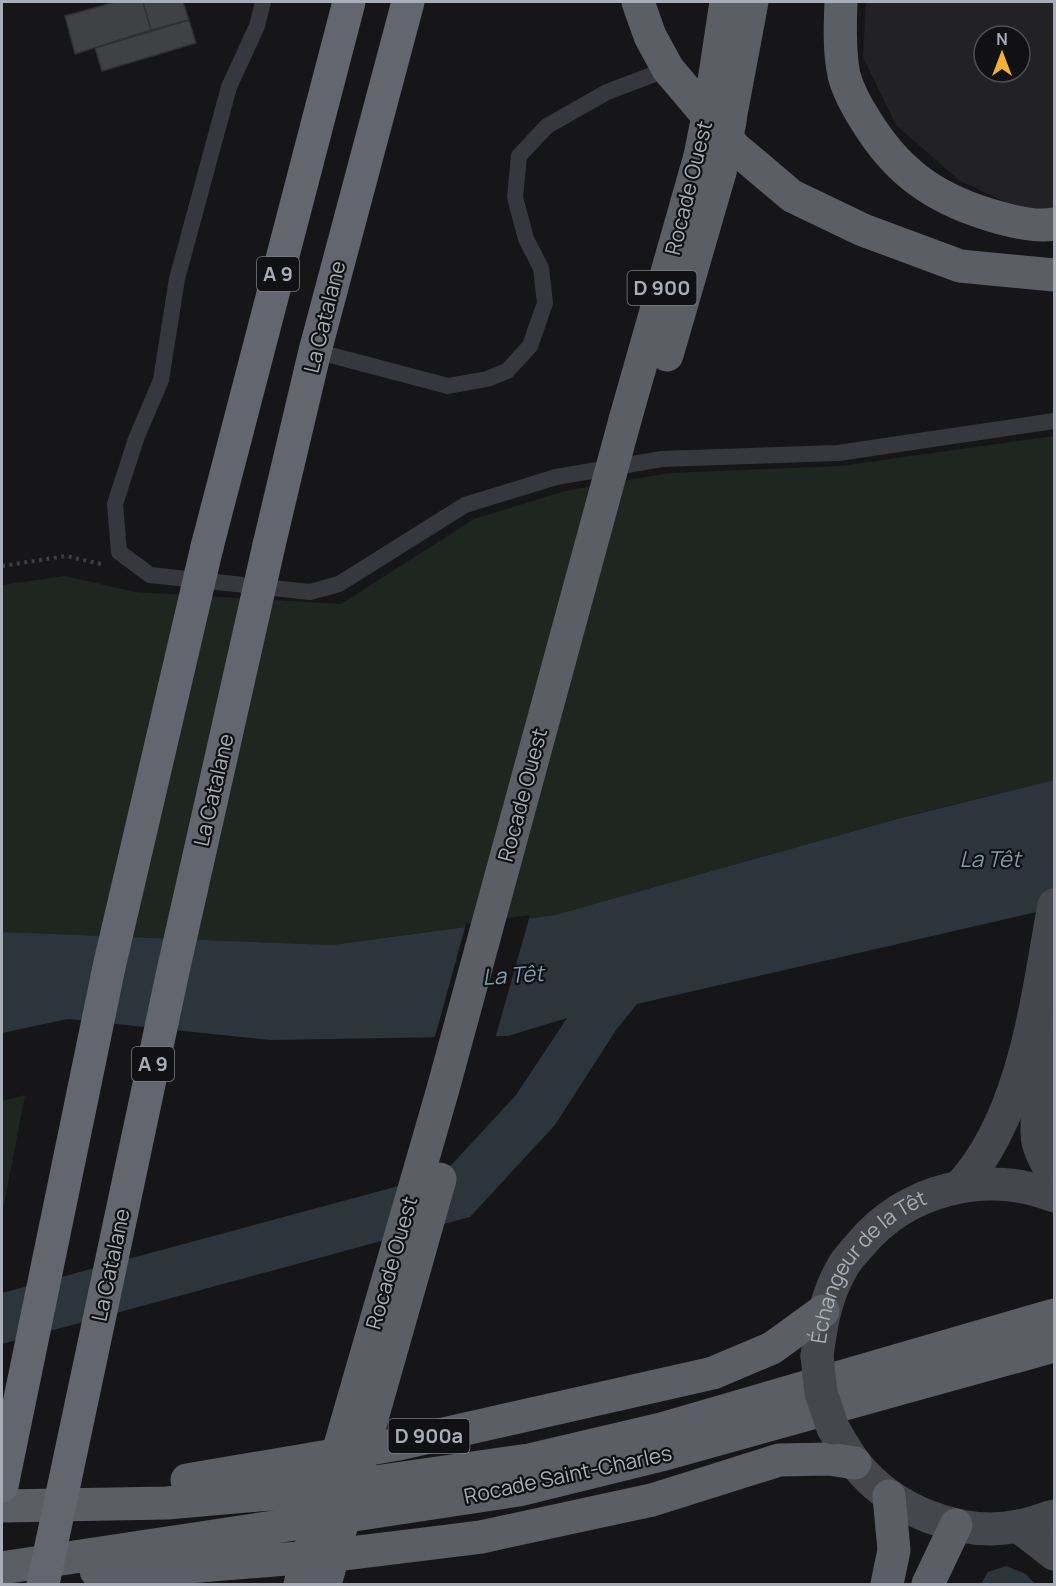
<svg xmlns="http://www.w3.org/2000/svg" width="1056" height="1586" viewBox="0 0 1056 1586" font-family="Manrope,sans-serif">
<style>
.built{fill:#222225;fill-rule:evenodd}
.green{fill:#1e261f}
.water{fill:#2c353c}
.pier{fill:#161618}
.building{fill:#404145;stroke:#303034;stroke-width:1.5}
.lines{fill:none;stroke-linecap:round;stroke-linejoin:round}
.path{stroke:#3d3f44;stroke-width:4;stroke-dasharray:3 4.5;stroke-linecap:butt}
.service{stroke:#37383d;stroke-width:16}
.secondary{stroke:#45474d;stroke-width:33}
.trunk{stroke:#5b5e65;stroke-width:33}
.motorway{stroke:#63666e;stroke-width:33}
.secondary-bridge{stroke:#45474d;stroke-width:33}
.trunk-bridge{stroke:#5b5e65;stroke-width:33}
.motorway-bridge{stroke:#63666e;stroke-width:33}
.labels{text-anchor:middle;stroke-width:4.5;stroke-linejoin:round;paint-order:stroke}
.shield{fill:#111113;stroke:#7b7e86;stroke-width:1.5}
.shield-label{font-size:20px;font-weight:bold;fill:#a8adb8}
.street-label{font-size:21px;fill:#a8adb8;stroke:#111113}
.water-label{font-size:22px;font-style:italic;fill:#7f9bb3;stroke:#111113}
</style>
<rect width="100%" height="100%" fill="#161618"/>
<!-- built -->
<path class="built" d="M866,2H1054V208L1023,210L960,181L896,125L863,57ZM984,36H1020V72H984Z"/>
<!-- green -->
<path class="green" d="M1054,436V780L897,819L555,915L332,945L2,932V585L65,576L135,592L341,604L474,519L565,491L669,473L840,466Z
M25,1095L2,1215V1101Z"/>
<!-- water -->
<path class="water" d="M1054,780V908L637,1004L616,1030L555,1125L470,1217L2,1344V1293L443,1174L516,1095L567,1018L508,1036L271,1040L68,1019L2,1033V932L332,945L555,915L897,819Z
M1006,1566L1026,1574L1035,1584H981L988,1572Z"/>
<!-- pier -->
<path class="pier" d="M530,915L495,1039L434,1040L466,924Z"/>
<!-- building -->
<path class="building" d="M115,2H143L151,30L75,54L65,16Z
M143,2H183L189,20L151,30Z
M189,20L196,43L102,71L95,48Z"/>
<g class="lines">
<!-- path -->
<path class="path" d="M2,566L66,556L101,564"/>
<!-- service -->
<path class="service" d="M263,2L257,26L229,87L177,279L161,380L136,439L115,504L119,552L150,575L310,592L339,584L465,505L556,477L662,459L838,453L1054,421
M315,351L448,386L487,379L507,371L530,346L545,303L541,268L526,239L515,197L519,156L547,126L607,92L668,69"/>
<!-- secondary -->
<g class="secondary">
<path d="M1054,1021C1047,1057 1036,1096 1037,1133C1037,1148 1047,1164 1054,1176"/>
<path d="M960,1186C1025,1116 1037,996 1054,905"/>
<path id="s1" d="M817,1356C821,1324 826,1296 842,1268C846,1260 853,1253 859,1246C906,1189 986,1169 1054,1196"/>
<path d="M833,1428C840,1440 847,1453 855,1463C892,1510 960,1538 1019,1526C1031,1524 1043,1519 1054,1516"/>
<path d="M1018,1526L1054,1554"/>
</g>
<!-- trunk -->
<path class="trunk" d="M638,2L650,36L668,69L734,147L792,196L863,230L960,266L1054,275
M841,2C840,25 839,52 844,75C848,91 857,107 866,121C896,170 932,197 987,214C1006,220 1035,228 1054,224
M711,101L726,2
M730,119L752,2
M667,355L720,172
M625,420L700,156
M187,1480L399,1444L713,1373L772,1348L823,1311
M2,1506L167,1503L326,1489L529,1460L661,1429L1054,1315
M2,1568L519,1490L661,1455L1054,1346
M96,1571L151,1570L335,1555L481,1537L652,1500L779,1460L829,1459L855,1463
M887,1584L894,1550L889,1496
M928,1584L956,1525"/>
<!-- motorway -->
<path class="motorway" d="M269,545L315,351L408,2
M207,547L349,2"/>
<!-- secondary-bridge -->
<path class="secondary-bridge" d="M817,1356L821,1393L833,1428"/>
<!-- trunk-bridge -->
<path class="trunk-bridge" d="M700,156L711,101
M720,172L730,121
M300,1584L443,1089L625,420
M325,1584L440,1179"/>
<!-- motorway-bridge -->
<path class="motorway-bridge" d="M2,1486L109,967L207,547
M43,1584L173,971L269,545"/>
</g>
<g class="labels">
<!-- shield labels -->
<g class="shield">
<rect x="257" y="257" width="42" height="34" rx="4.5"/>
<rect x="627.5" y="271" width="69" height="34" rx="4.5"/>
<rect x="132" y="1047" width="42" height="34" rx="4.5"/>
<rect x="388.5" y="1419" width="81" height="34" rx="4.5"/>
</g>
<g class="shield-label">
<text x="278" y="281">A 9</text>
<text x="662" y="295">D 900</text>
<text x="153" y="1071">A 9</text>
<text x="429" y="1443">D 900a</text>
</g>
<!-- street labels -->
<g class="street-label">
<text transform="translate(689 188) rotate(-76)" y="7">Rocade Ouest</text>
<text transform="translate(325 317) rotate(-76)" y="7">La Catalane</text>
<text transform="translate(214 790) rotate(-77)" y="7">La Catalane</text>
<text transform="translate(523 795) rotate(-75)" y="7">Rocade Ouest</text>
<text transform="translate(392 1263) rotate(-74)" y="7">Rocade Ouest</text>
<text transform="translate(111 1265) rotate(-78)" y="7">La Catalane</text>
<text dy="7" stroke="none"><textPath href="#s1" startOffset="108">Échangeur de la Têt</textPath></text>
<text transform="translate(568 1475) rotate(-12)" y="7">Rocade Saint-Charles</text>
</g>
<!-- water labels -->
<g class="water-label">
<text x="990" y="867">La Têt</text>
<text transform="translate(513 975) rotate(-4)" y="8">La Têt</text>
</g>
</g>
<!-- border -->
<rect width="1056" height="1586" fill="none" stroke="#a8adb8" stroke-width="6"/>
<!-- north arrow -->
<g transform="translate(1002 54)"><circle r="28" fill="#111113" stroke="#4d4f55" stroke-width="1.5"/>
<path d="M0-4.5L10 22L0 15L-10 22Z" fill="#f2b134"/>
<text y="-9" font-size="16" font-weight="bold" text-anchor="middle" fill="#a8adb8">N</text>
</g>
</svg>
